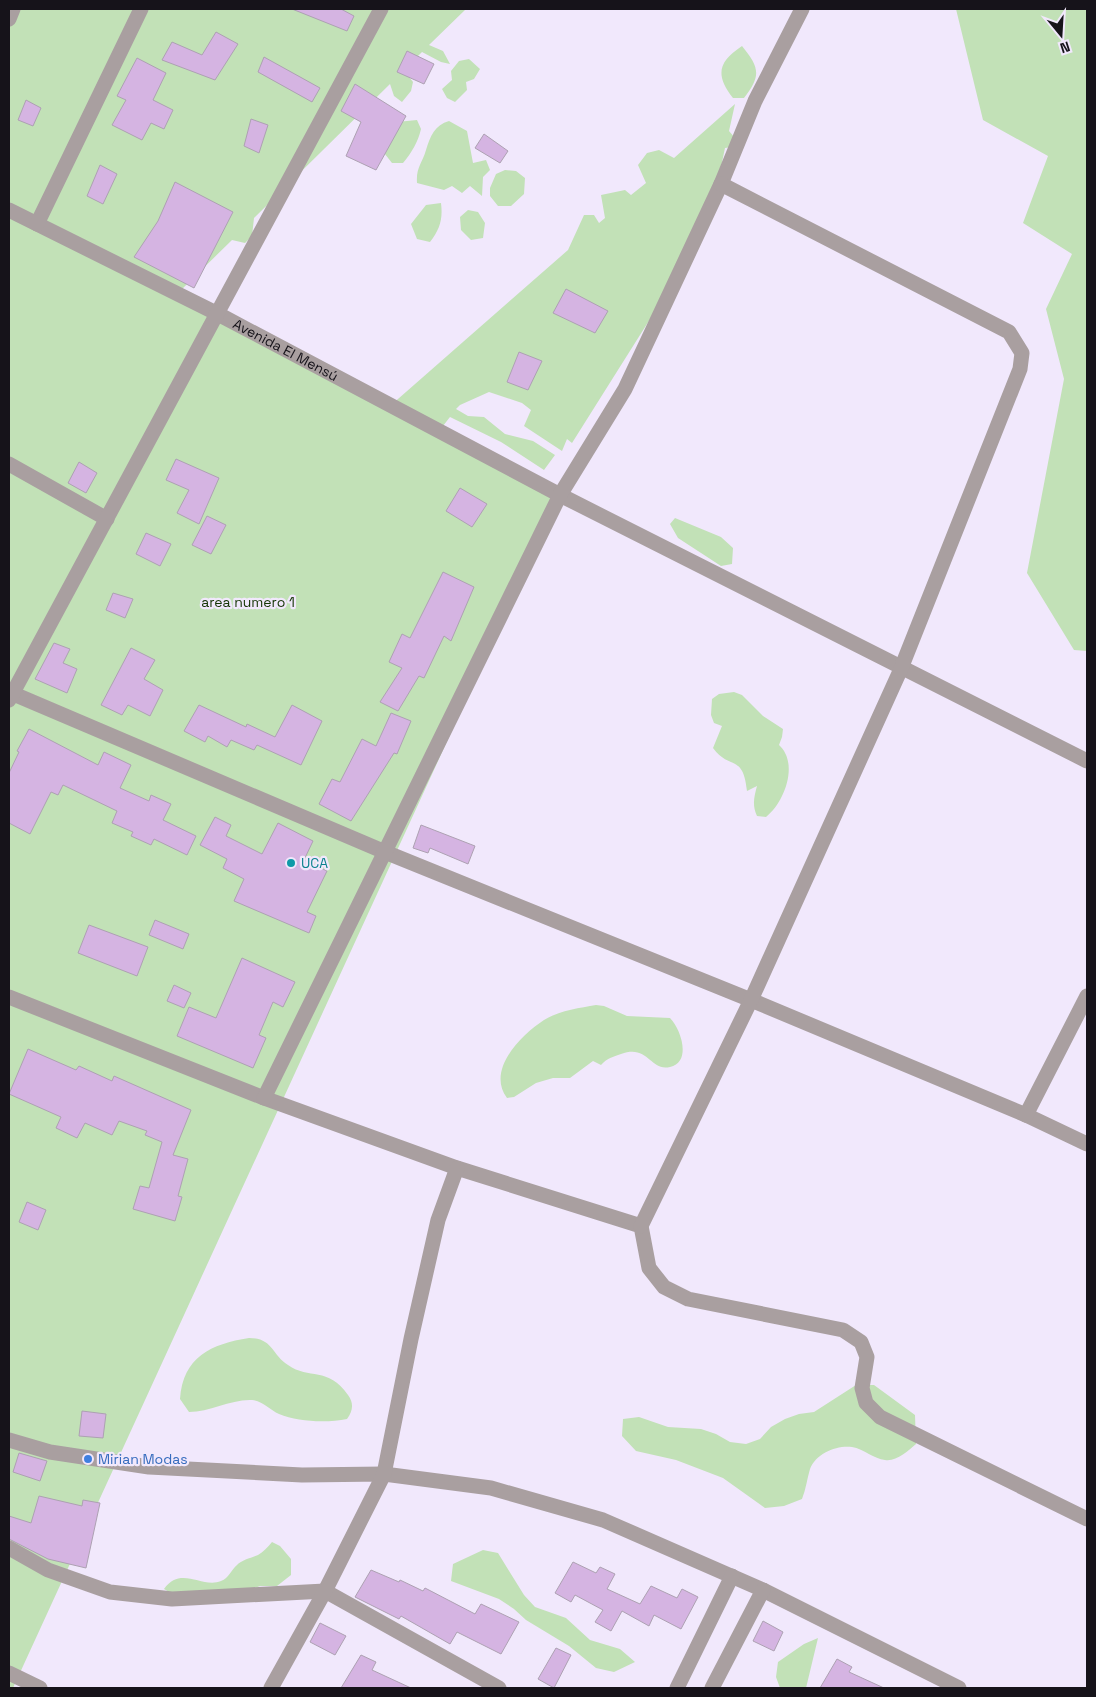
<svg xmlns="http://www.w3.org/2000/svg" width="1096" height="1697" viewBox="0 0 1096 1697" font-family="'Space Grotesk',sans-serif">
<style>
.green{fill:#c2e1b7}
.building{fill:#d5b4e2;stroke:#ada1b2}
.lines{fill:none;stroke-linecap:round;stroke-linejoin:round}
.street{stroke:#a99fa0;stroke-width:15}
.culture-dot{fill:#0f9aa8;stroke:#f1e8fc;stroke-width:2}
.shop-dot{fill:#3f7fe0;stroke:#f1e8fc;stroke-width:2}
.labels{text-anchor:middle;stroke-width:4.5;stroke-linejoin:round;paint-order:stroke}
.street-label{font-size:14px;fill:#16131a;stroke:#f1e8fc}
.park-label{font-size:14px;fill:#143403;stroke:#f1e8fc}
.culture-label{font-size:14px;fill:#0d838f;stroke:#f1e8fc;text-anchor:start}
.shop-label{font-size:14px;fill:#366cbe;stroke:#f1e8fc;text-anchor:start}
</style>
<rect width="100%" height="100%" fill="#f1e8fc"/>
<!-- green -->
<path class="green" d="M9,9H466L429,45L443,51L450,64L441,62L422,52L404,70L413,82L411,91L402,102L394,96L390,84L254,218L252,236L245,243L232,240L178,293L390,406L568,250L584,215H594L599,223L605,218L601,195L625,190L631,195L646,183L638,165L647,153L659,150L674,158L735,104L729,131L735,138L732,147L725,148L712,210L657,308L572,443L567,439L562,451L524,426L531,410L522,403L489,392L460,405L456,409L468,416L484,417L505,434L533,441L555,455L544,470L501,442L450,417L439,431L560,495L13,1688H9Z
M956,9H1087V651L1074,650L1027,573L1064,379L1046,309L1072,254L1023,223L1048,156L983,120Z
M742,46C760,68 761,76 744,98H733C715,75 718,62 742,46Z
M469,59L480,69L474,79L466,82L467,90L455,102L447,98L442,89L452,80L451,71L459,61Z
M417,120L421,129C418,142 412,152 403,163H392L381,149L397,122Z
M449,121L467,131L473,163L486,160L490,170L483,177L482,196L470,186L462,193L452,186L444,190L417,183C416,167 422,164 426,150C430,136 435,125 449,121Z
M505,170L516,171L525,178L524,194L511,206H498L490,196V188L496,174Z
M441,203C443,219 440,229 430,242L417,239L411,224L426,205Z
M468,210L478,212L485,223L483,238L471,240L461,230L460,217Z
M675,518L721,537L733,548L732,564L721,566L678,538L670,524Z
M734,692L742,695L763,716L783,729L782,737L779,745C799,763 785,802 766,817L757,816C752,805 754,797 757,786L747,791C743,753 730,771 713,748L722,726L714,723L711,715L712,699L719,694Z
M596,1005L604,1006L627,1016L670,1018C681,1029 692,1062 670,1067C650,1072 649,1044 621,1054C613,1057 607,1058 601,1065L593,1061L570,1078H553L536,1083L514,1097L507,1098C486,1070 521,1035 544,1020C558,1011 579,1008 596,1005Z
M249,1338C273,1338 271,1354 288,1365C309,1380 328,1366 348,1395C354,1403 353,1411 347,1419C327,1423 298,1422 279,1414C270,1410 263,1401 252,1400C231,1399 210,1412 189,1412L180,1399C183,1357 211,1344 249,1338Z
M856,1385H874L915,1415L916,1444C908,1451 896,1462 885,1460C874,1459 864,1449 852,1447C837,1445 816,1453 810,1469C807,1479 806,1489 802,1499L784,1506L765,1508L723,1478L676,1460L636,1451L622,1436L623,1419L639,1417L668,1427L701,1429L716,1434L730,1442L746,1444L760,1439L771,1427L785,1419L799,1414L814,1412Z
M272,1542L280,1546L291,1559V1575L277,1586H260L237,1595L171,1593L164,1589C181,1565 202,1589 221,1581C229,1578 231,1570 237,1565C242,1560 251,1558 258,1555C263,1552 268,1547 272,1542Z
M483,1550L498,1553L524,1595L535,1607L566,1618L590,1640L620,1649L635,1662L614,1672L596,1668L569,1646L526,1620L514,1609L499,1599L451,1581L453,1564Z
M818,1638L806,1688H780L776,1677L778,1662L804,1644Z"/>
<!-- building -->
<path class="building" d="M292,9H341L354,16L347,31Z
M216,32L238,44L215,80L162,60L172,42L202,55Z
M407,51L434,64L424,84L397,72Z
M264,57L320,88L312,102L258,72Z
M137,58L166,73L153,100L173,110L164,129L151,123L142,140L112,125L126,100L117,96Z
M355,84L406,116L376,170L346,156L361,122L341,111Z
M26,100L41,108L33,126L18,120Z
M251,119L268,125L259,153L244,146Z
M484,134L508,151L500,163L475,148Z
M100,165L117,174L103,204L87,196Z
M175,182L233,212L194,288L134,257L158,221Z
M566,289L608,311L595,333L553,313Z
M519,352L542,361L528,390L507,382Z
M176,459L219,478L199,524L177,513L189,490L166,480Z
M79,462L97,473L86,493L68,483Z
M460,488L487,504L472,527L446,511Z
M207,516L226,525L211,554L192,545Z
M146,533L171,544L160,566L136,554Z
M443,572L474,587L451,641L444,636L424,678L419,676L398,711L380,702L402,668L389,662L402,634L410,638Z
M113,593L133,599L125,618L106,610Z
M54,643L70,649L63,663L77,669L67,693L35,679Z
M131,648L155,660L144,679L163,690L150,716L128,705L122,715L101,705Z
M199,705L246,727L247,724L275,737L292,705L322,721L301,765L257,745L254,750L231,740L227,747L208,736L205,742L184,731Z
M391,713L411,721L397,754L394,753L351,821L319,804L332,779L340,782L362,739L376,746Z
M29,729L98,765L104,752L131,765L120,788L149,801L151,795L171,804L163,820L196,836L187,855L154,839L151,845L131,836L133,832L112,823L117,811L63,785L58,795L51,792L30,834L9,823V773L19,752L17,751Z
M215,817L231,825L226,836L262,854L278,823L313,841L304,860L327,871L307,912L316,916L309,933L234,901L244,879L223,868L227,859L200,845Z
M421,825L475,846L468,864L430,848L428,853L413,848Z
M155,920L189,934L183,949L149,935Z
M89,925L148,947L137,976L78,953Z
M242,958L295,982L283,1007L273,1002L259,1035L266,1038L253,1068L177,1036L189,1007L216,1018Z
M174,985L191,993L184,1008L167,1001Z
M28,1049L76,1070L79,1066L112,1081L114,1076L191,1110L173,1155L188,1159L178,1196L182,1197L175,1221L133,1209L140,1186L149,1188L162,1142L145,1135L147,1131L119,1121L112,1135L85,1123L77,1138L56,1128L61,1117L9,1094Z
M27,1202L46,1210L38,1230L19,1222Z
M82,1411L106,1414L103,1438L79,1436Z
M19,1453L47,1461L40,1481L13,1472Z
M39,1496L82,1506L83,1500L100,1503L86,1568L48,1559L9,1539V1516L31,1523Z
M573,1562L596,1573L600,1567L615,1574L607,1589L640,1604L651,1586L677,1598L682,1589L698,1597L681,1629L654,1615L649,1626L622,1611L611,1631L595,1622L603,1610L575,1595L571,1602L555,1593Z
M371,1570L399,1582L400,1580L423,1591L425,1588L475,1614L481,1604L519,1622L501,1654L457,1632L450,1644L401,1616L399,1619L355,1597Z
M763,1621L783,1632L774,1651L753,1641Z
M320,1623L346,1636L335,1655L310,1642Z
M556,1648L571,1655L554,1688L538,1679Z
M361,1655L376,1662L372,1670L411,1688H341Z
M837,1659L852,1667L849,1672L884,1688H820Z"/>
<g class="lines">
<!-- street -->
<g class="street">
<path d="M9,19L13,9"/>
<path id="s1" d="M9,210L218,314L560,495L1087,761"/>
<path d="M37,224L141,9"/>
<path d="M9,464L107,519"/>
<path d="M9,692L385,852L751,1000L1026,1115L1087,1144"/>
<path d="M9,700L381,9"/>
<path d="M9,997L264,1098L457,1168L641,1226L649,1268L664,1287L688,1299L843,1330L861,1342L867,1357L862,1388L866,1403L880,1417L1087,1519"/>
<path d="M264,1098L560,495L625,389L721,184L755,101L802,9"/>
<path d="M1026,1115L1087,996"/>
<path d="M641,1226L751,1000L900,671L1020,369L1022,353L1009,332L721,184"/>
<path d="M9,1440L50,1452L149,1467L302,1475L384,1474L491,1488L603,1520L763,1590L959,1688"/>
<path d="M9,1548L48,1570L110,1592L172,1599L325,1591L499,1688"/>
<path d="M9,1673L40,1688"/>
<path d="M271,1688L325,1591L384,1474L411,1339L438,1220L457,1168"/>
<path d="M677,1688L732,1576"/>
<path d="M712,1688L763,1590"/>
</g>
</g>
<!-- markers -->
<circle class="culture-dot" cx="291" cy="863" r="5"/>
<circle class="shop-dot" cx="88" cy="1459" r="5"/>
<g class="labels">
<!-- street labels -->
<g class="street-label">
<text dy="5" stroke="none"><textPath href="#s1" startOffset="310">Avenida El Mensú</textPath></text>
</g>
<!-- park labels -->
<g class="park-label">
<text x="248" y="607">area numero 1</text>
</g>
<!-- culture labels -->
<g class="culture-label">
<text x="301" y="868">UCA</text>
</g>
<!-- shop labels -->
<g class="shop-label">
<text x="98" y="1464">Mirian Modas</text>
</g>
</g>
<!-- border -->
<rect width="1096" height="1697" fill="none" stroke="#16131a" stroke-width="20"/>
<!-- north arrow -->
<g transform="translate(1061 35) rotate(162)" stroke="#f1e8fc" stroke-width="4" paint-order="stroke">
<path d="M0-4L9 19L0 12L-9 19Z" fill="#16131a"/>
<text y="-8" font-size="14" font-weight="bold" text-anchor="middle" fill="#16131a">N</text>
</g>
</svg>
